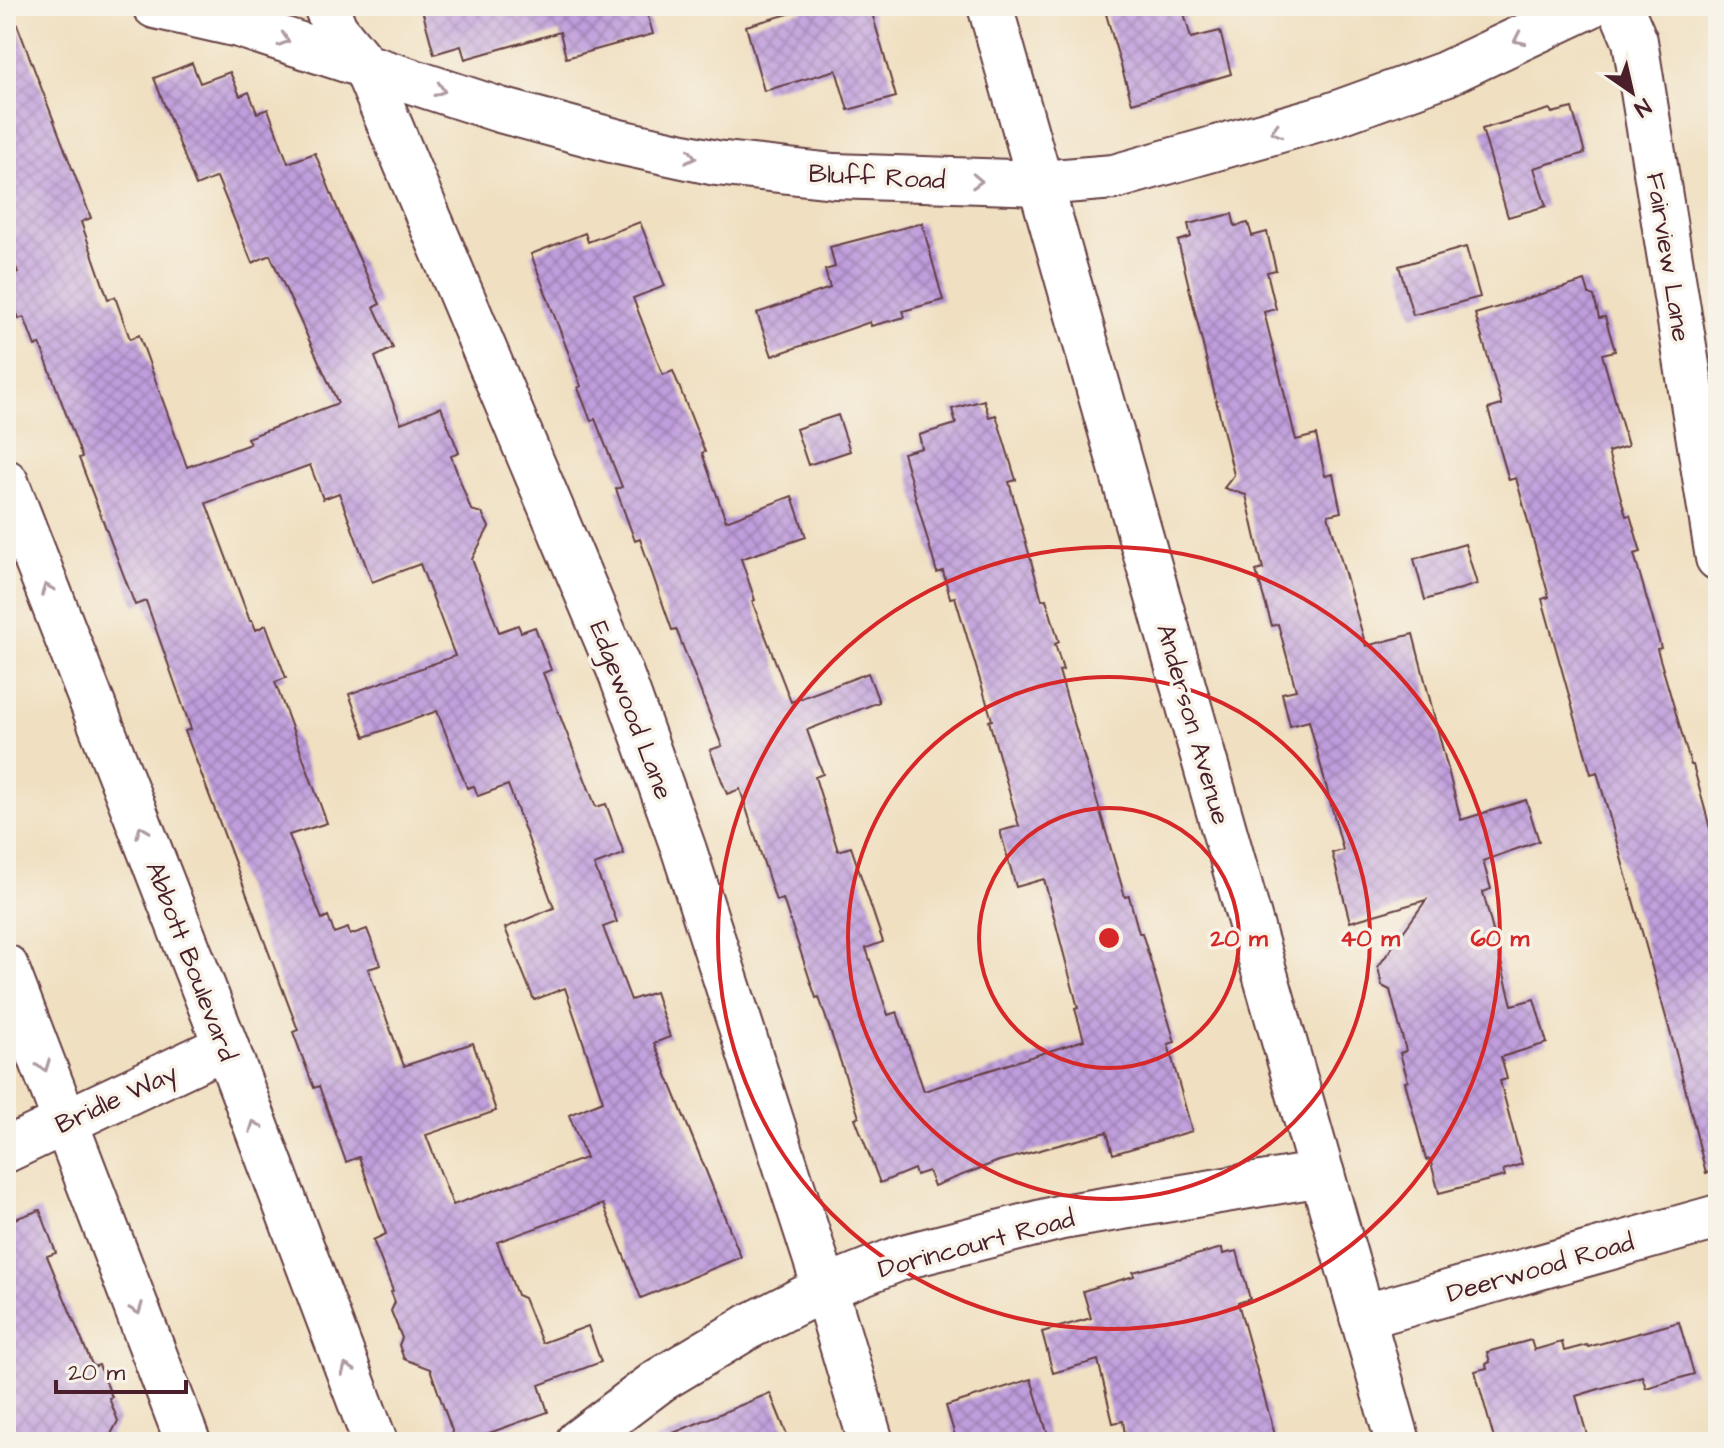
<svg xmlns="http://www.w3.org/2000/svg" width="1724" height="1448" viewBox="0 0 1724 1448" font-family="'Architects Daughter',sans-serif">
<style>
.building{fill:url(#building-cross-hatch);fill-rule:evenodd}
.lines{fill:none;stroke-linecap:round;stroke-linejoin:round}
.minor-casing{stroke:#633c41;stroke-width:48}
.major-casing{stroke:#633c41;stroke-width:48}
.minor{stroke:#fff;stroke-width:44}
.major{stroke:#fff;stroke-width:44}
.oneway{stroke:#ae9aa0}
.ring{fill:none;stroke:#d62828;stroke-width:4}
.labels{text-anchor:middle;stroke-width:7;stroke-linejoin:round;paint-order:stroke}
.street-label{font-size:26px;fill:#4a1f2b;stroke:#f7f3e8}
.centre{fill:#d62828;stroke:#f7f3e8;stroke-width:4}
.ring-label{font-size:24px;text-anchor:middle;font-weight:bold;fill:#d62828;stroke:#f7f3e8;stroke-width:7;stroke-linejoin:round;paint-order:stroke}
</style>
<defs>
<pattern id="building-cross-hatch" width="8" height="8" patternUnits="userSpaceOnUse" patternTransform="scale(2)"><rect width="8" height="8" fill="#c09edd"/><path d="M0 0l8 8M0 8l8-8" fill="none" stroke="#9e80b3"/></pattern>
</defs>
<rect width="100%" height="100%" fill="#f7f3e8"/>
<filter id="ink" filterUnits="userSpaceOnUse"><feTurbulence type="fractalNoise" baseFrequency=".0125" numOctaves="2"/><feDisplacementMap in="SourceGraphic" scale="16" xChannelSelector="R" yChannelSelector="G"/><feConvolveMatrix kernelMatrix="1 2 1 2 8 2 1 2 1" color-interpolation-filters="sRGB"/></filter>
<filter id="wash" filterUnits="userSpaceOnUse"><feTurbulence type="fractalNoise" baseFrequency=".006" numOctaves="4" result="noise"/><feDisplacementMap in="SourceGraphic" scale="32" xChannelSelector="R" yChannelSelector="G"/><feGaussianBlur stdDeviation="1.8" result="paint"/><feColorMatrix in="noise" values="0 0 0 0 0 0 0 0 0 0 0 0 0 0 0 0 0 1.4 0 .05"/><feComposite in="paint" operator="in"/></filter>
<g filter="url(#wash)">
<rect width="100%" height="100%" fill="#f0dfc0"/>
<g id="blocks">
<!-- building -->
<path class="building" d="M6,6H10L91,218L81,222L108,299L115,297L130,339L139,335L187,467L250,444L247,438L338,403L270,255L252,263L217,177L196,186L154,78L192,63L200,83L230,72L240,96L249,92L257,113L268,109L288,163L315,153L346,230L380,304L374,307L393,348L375,357L401,423L441,407L459,453L451,456L471,510L482,513L489,527L472,559L499,632L518,625L521,632L535,627L551,670L543,673L596,807L606,804L624,854L594,865L617,922L603,927L631,1000L655,992L670,1037L654,1043L741,1257L641,1298L603,1204L497,1242L517,1295L524,1298L542,1343L588,1326L601,1362L539,1385L548,1412L464,1442H456L430,1369L404,1359L399,1345L402,1338L391,1311L395,1302L391,1292L393,1291L373,1240L386,1234L359,1157L346,1162L319,1086L314,1088L293,1032L298,1030L185,731L191,729L146,601L135,605L79,458L82,457L40,344L35,346L24,317L19,319L6,282V278L18,273L6,240ZM310,465L323,499L339,493L372,582L420,564L455,656L349,694L365,737L437,711L467,788L474,786L478,796L508,785L554,908L505,928L534,1000L565,988L603,1101L569,1115L586,1158L453,1205L426,1135L496,1111L473,1043L404,1066L368,969L381,965L367,929L350,935L348,928L334,933L328,916L322,919L289,835L327,823L275,682L286,678L266,625L256,630L252,620L250,621L206,503Z
M421,6H645L653,34L566,58L560,32L465,59L461,46L434,54Z
M817,6H870L896,97L848,110L836,70L764,91L746,26Z
M1136,6H1182L1191,38L1220,31L1231,74L1132,103L1106,14Z
M1572,108L1585,153L1534,168L1546,206L1508,217L1482,129L1550,109L1552,113Z
M1232,214L1235,226L1248,223L1252,236L1267,232L1276,270L1267,272L1276,309L1264,312L1296,440L1316,435L1325,476L1333,474L1341,512L1328,515L1366,646L1413,634L1461,820L1526,800L1539,841L1483,861L1491,889L1483,892L1512,1005L1534,999L1547,1043L1501,1057L1507,1079L1500,1081L1522,1164L1503,1170L1505,1176L1439,1193L1430,1159L1426,1160L1405,1082L1408,1081L1400,1053L1406,1051L1390,990L1382,986L1378,967L1426,900L1350,922L1332,853L1343,850L1309,721L1290,726L1282,693L1296,690L1278,624L1272,626L1256,571L1263,569L1246,495L1224,488L1234,475L1178,241L1191,237L1188,224Z
M640,222L665,286L633,298L663,375L673,371L705,452L702,453L726,521L792,496L806,537L741,559L755,600L752,601L791,702L868,673L879,702L807,730L823,774L815,777L838,851L851,847L883,942L866,948L888,1015L897,1012L924,1091L1084,1040L1075,1009L1078,1008L1044,879L1016,887L1000,831L1019,826L989,721L992,720L955,597L950,598L943,571L937,573L903,453L922,448L919,435L956,424L952,409L984,400L989,417L996,415L1016,480L1009,482L1042,600L1046,599L1059,642L1055,644L1063,670L1059,671L1125,897L1129,896L1139,933H1142L1175,1042L1168,1044L1192,1131L1113,1154L1107,1132L999,1161L934,1186L928,1171L916,1175L914,1169L880,1183L855,1118L859,1117L819,997L816,998L783,899L776,901L740,789L727,794L710,750L722,746L676,629L672,630L640,539L635,541L616,489L622,487L595,419L591,421L578,388L581,386L531,254L585,233L588,242Z
M922,223L943,300L903,311L905,317L871,326L870,322L772,356L757,313L830,288L825,270L835,267L830,247Z
M1466,247L1480,297L1413,315L1399,266Z
M1585,281L1589,294L1594,296L1599,318L1605,317L1615,351L1602,354L1628,446L1608,452L1626,516L1630,515L1641,552L1634,554L1661,648L1657,649L1691,765H1693L1718,858V1171L1706,1173L1678,1060L1597,772L1591,774L1542,599L1549,597L1516,478L1509,480L1488,409L1502,405L1475,314Z
M838,415L850,451L808,465L796,429Z
M1465,544L1477,584L1425,600L1414,559Z
M40,1210L56,1253L47,1256L93,1367L99,1365L112,1397L109,1398L118,1421L107,1442H6V1222Z
M1222,1248L1223,1254L1237,1251L1250,1299L1238,1303L1277,1442H1126L1123,1421L1113,1423L1098,1360L1053,1373L1042,1332L1091,1318L1083,1291L1134,1276L1133,1272Z
M1679,1322L1694,1374L1646,1388L1642,1376L1576,1396L1589,1442H1495L1475,1371L1487,1368L1486,1364L1490,1362L1487,1352L1531,1340L1534,1350L1562,1342L1564,1351L1587,1345L1588,1347Z
M1031,1379L1050,1442H957L946,1406Z
M770,1393L790,1442H654V1441Z"/>
</g>
</g>
<g filter="url(#ink)">
<use href="#blocks" fill-opacity="0" stroke="#633c41" stroke-width="2"/>
<g class="lines">
<defs>
<path id="minor" d="M155,6L239,25L500,110L619,142L716,163L834,176L1040,183L1114,177L1329,116L1445,74L1589,6
M326,6L335,29L365,66L621,674L684,850L825,1288L871,1442
M1620,6L1635,41L1718,558
M6,482L226,1046L375,1442
M6,967L188,1442
M6,1150L226,1046
M1362,1317L1718,1217
M578,1442L660,1380L748,1327L825,1288L903,1257L1062,1217L1322,1174"/>
<path id="major" d="M990,6L1398,1442"/>
</defs>
<!-- minor casing -->
<use href="#minor" class="minor-casing"/>
<!-- major casing -->
<use href="#major" class="major-casing"/>
<!-- minor -->
<use href="#minor" class="minor"/>
<!-- major -->
<use href="#major" class="major"/>
</g>
<!-- one-way arrows -->
<defs><path id="oneway-chevron" d="M-2-3.5L2.5 0L-2 3.5" fill="none" stroke-width="1.6" stroke-linecap="round" stroke-linejoin="round" transform="scale(2)"/></defs>
<g class="oneway">
<use href="#oneway-chevron" transform="translate(1519 39) rotate(155)"/>
<use href="#oneway-chevron" transform="translate(284 40) rotate(18)"/>
<use href="#oneway-chevron" transform="translate(440 90) rotate(18)"/>
<use href="#oneway-chevron" transform="translate(1276 131) rotate(164)"/>
<use href="#oneway-chevron" transform="translate(691 157) rotate(12)"/>
<use href="#oneway-chevron" transform="translate(977 181) rotate(2)"/>
<use href="#oneway-chevron" transform="translate(47 589) rotate(-111)"/>
<use href="#oneway-chevron" transform="translate(142 831) rotate(-111)"/>
<use href="#oneway-chevron" transform="translate(44 1066) rotate(69)"/>
<use href="#oneway-chevron" transform="translate(255 1126) rotate(-111)"/>
<use href="#oneway-chevron" transform="translate(137 1309) rotate(69)"/>
<use href="#oneway-chevron" transform="translate(347 1369) rotate(-111)"/>
</g>
</g>
<!-- distance rings -->
<g class="ring">
<circle cx="1109" cy="938" r="130"/>
<circle cx="1109" cy="938" r="261"/>
<circle cx="1109" cy="938" r="391"/>
</g>
<g class="labels">
<!-- street labels -->
<g class="street-label">
<text transform="translate(877 176) rotate(3)" y="9">Bluff Road</text>
<text transform="translate(1669 257) rotate(81)" y="9">Fairview Lane</text>
<text transform="translate(632 710) rotate(69)" y="9">Edgewood Lane</text>
<text transform="translate(1194 724) rotate(74)" y="9">Anderson Avenue</text>
<text transform="translate(192 961) rotate(69)" y="9">Abbott Boulevard</text>
<text transform="translate(116 1098) rotate(-25)" y="9">Bridle Way</text>
<text transform="translate(976 1243) rotate(-15)" y="9">Dorincourt Road</text>
<text transform="translate(1540 1267) rotate(-16)" y="9">Deerwood Road</text>
</g>
</g>
<circle cx="1109" cy="938" r="12" class="centre"/>
<g class="ring-label">
<text x="1239" y="946">20 m</text>
<text x="1370" y="946">40 m</text>
<text x="1500" y="946">60 m</text>
</g>
<!-- margin -->
<rect width="1724" height="1448" fill="none" stroke="#f7f3e8" stroke-width="32"/>
<!-- north arrow -->
<g transform="translate(1632 92) rotate(146)" stroke="#f7f3e8" stroke-width="6" paint-order="stroke">
<path d="M0-6L14 30L0 20L-14 30Z" fill="#4a1f2b"/>
<text y="-12" font-size="22" font-weight="bold" text-anchor="middle" fill="#4a1f2b">N</text>
</g>
<!-- scale -->
<path d="M56 1380v12h130v-12" fill="none" stroke="#4a1f2b" stroke-width="4"/>
<text x="68" y="1380" font-size="24" fill="#4a1f2b" stroke="#f7f3e8" stroke-width="6" paint-order="stroke">20 m</text>
</svg>
